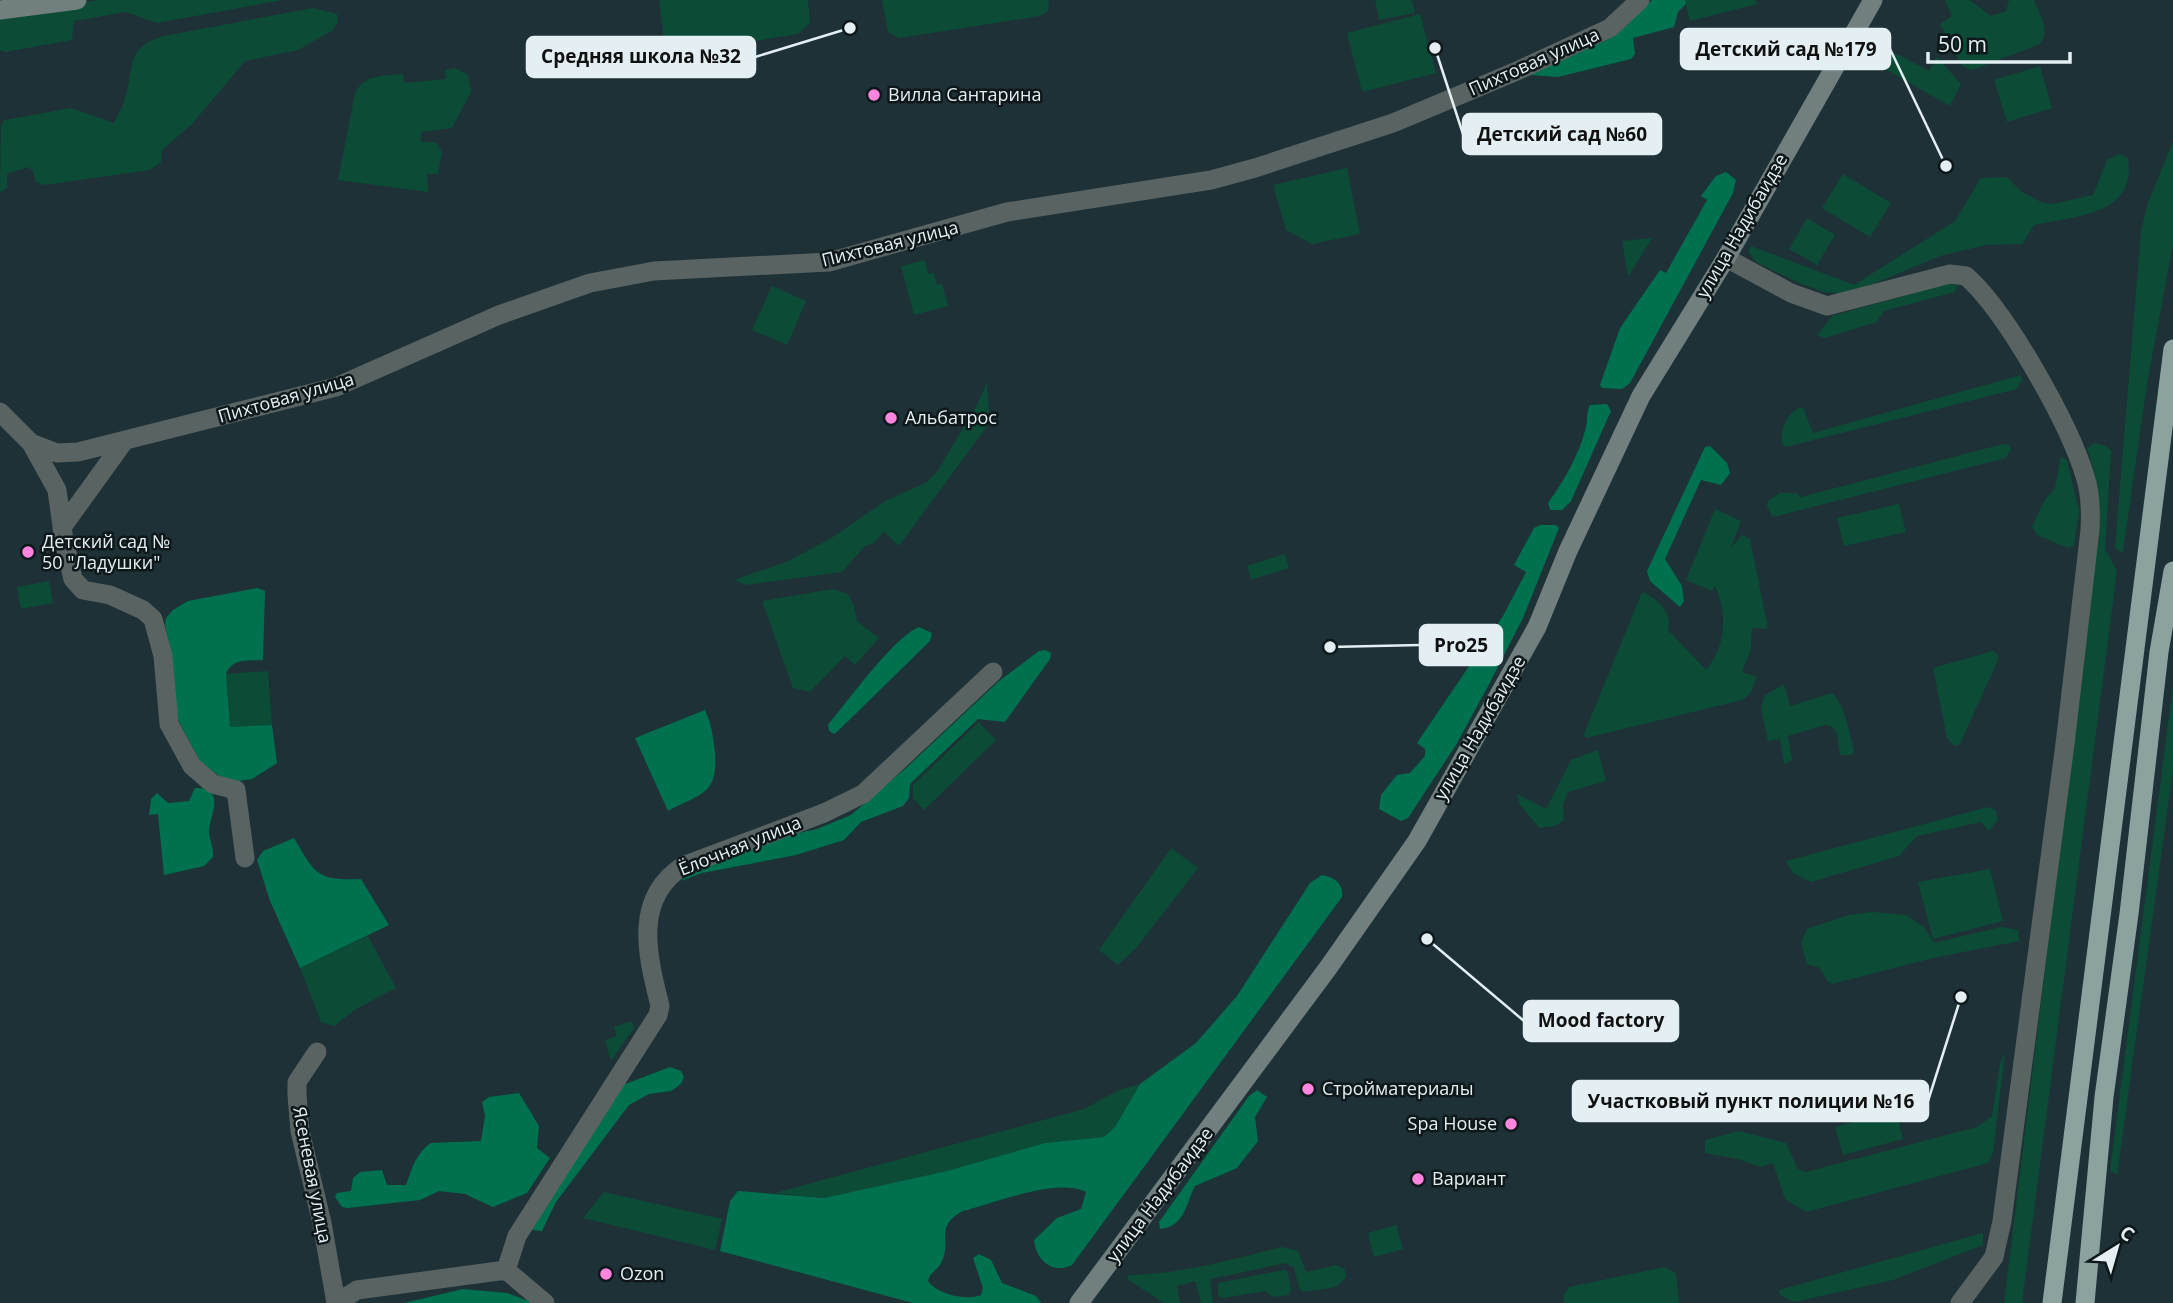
<svg xmlns="http://www.w3.org/2000/svg" width="2173" height="1303" viewBox="0 0 2173 1303" font-family="'Open Sans',sans-serif">
<style>
.green{fill:#0c4c36}
.forest{fill:#00714f}
.lines{fill:none;stroke-linecap:round;stroke-linejoin:round}
.minor{stroke:#596362;stroke-width:19}
.secondary{stroke:#71807f;stroke-width:19}
.trunk{stroke:#8ba29f;stroke-width:19}
.poi-dot{fill:#ff85df;stroke:#0e1719;stroke-width:2.5}
.labels{text-anchor:middle;stroke-width:5;stroke-linejoin:round;paint-order:stroke}
.street-label{font-size:18px;fill:#e3eff2;stroke:#0e1719}
.poi-label{font-size:18px;fill:#e3eff2;stroke:#0e1719;text-anchor:start}
.leader{fill:none;stroke:#e3eff2;stroke-width:2.5}
.callout-dot{fill:#e3eff2;stroke:#0e1719;stroke-width:2.5}
.callout{fill:#e3eff2;stroke:#e3eff2;stroke-width:2.5}
.callout-label{font-size:19px;text-anchor:middle;font-weight:bold;fill:#111}
</style>
<rect width="100%" height="100%" fill="#1d3136"/>
<!-- green -->
<path class="green" d="M99,0H283L157,23L126,12L74,21L72,40L5,52L0,50V13Z
M659,0H808L810,23L798,34L680,53L664,40Z
M882,0H1049L1048,11L1040,16L899,38L888,32Z
M1375,0H1412L1415,13L1379,20Z
M1685,0H1756L1757,4L1690,21Z
M1945,0H1969L1991,16L2006,11L2009,0H2034C2040,15 2051,30 2040,44L1972,70L1962,66L1940,24L1952,16Z
M313,8L337,14L338,21L333,30L298,50L245,61L192,124L162,150L161,162L150,170L44,185L36,182L33,171L28,167L7,174V188L0,192L1,125L4,120L71,108L114,123C119,113 125,102 127,91C134,62 127,51 159,37Z
M1420,14L1436,73L1362,92L1347,33Z
M1889,50L1929,71L1937,57L1961,84L1950,106L1880,66Z
M2040,66L2052,108L2007,122L1994,80Z
M455,68L468,75L471,92L452,128L421,132V142H436L442,152L438,174H427L428,192L338,180L355,93C365,74 383,76 403,74L404,83L446,79L445,70Z
M2173,142V245L2148,378L2123,551L2120,552L2115,547L2141,231L2148,202Z
M2119,154L2128,158C2137,216 2074,216 2034,225L2022,244L1986,245L1940,256L1856,291L1838,293L1824,292L1799,283L1756,262L1748,251L1751,246L1854,285L1955,221L1981,178L2007,177L2022,192L2043,203L2053,204L2093,195L2107,160Z
M1347,168L1360,234L1312,244L1286,230L1273,185Z
M1843,174L1891,203L1870,237L1822,208Z
M1807,218L1835,235L1817,265L1789,249Z
M1652,238L1628,277L1622,241Z
M925,260L928,274L934,273L937,285L942,284L948,306L914,315L901,266Z
M1951,283L1957,286L1955,292L1884,311L1877,322L1825,338L1817,335L1832,316Z
M772,286L806,301L787,345L752,330Z
M2021,375L2022,380L2017,389L1786,447L1782,444C1780,431 1787,413 1799,408H1803L1813,433Z
M987,382L990,422L899,546L884,532L872,544L865,546L842,572L746,585L734,580L786,562L830,539L885,501L927,482L938,470L977,405Z
M2094,443L2106,446L2111,451L2105,549L2117,571L2022,1303H2004L2099,531C2101,501 2097,477 2087,449Z
M2003,444L2009,445L2011,449L2006,458L1773,517L1767,507L1768,501L1780,493H1796L1801,497Z
M2061,456L2067,460L2079,511L2074,545L2068,548L2037,535L2032,527L2044,501L2055,488Z
M1899,504L1906,532L1844,546L1837,518Z
M1715,509L1741,521L1731,548L1742,535L1750,539L1768,629L1752,628L1751,649L1742,672L1757,677L1750,694L1742,700L1586,738L1584,734L1642,592C1656,597 1674,614 1668,630L1706,670C1726,645 1728,615 1715,586L1712,591L1686,580Z
M1285,554L1289,568L1251,580L1247,566Z
M49,581L53,603L21,609L17,587Z
M833,589L848,594L854,606L857,621L879,638L855,665L845,656L810,692L793,688L762,601Z
M1993,651L1998,654V660L1960,744L1954,746L1947,738L1933,668Z
M268,671L272,725L230,728L226,674Z
M1784,684L1790,706L1832,693C1846,706 1849,733 1854,751L1852,755H1840L1837,733L1831,726L1825,725L1788,736L1792,760L1784,764L1780,739L1768,741L1761,708L1764,696Z
M2173,686V770L2117,1175L2110,1170Z
M979,722L996,740L924,810L913,798V785Z
M1598,750L1606,781L1568,792L1563,804L1564,820L1555,826L1539,828L1519,803L1517,794L1546,809L1571,760Z
M1988,807L1995,810L1998,819L1989,831L1981,822L1917,836L1899,856L1811,882L1793,873L1786,861Z
M1171,848L1198,868L1137,947L1118,965L1099,950Z
M1990,869L2003,921L1933,939L1918,882Z
M1873,912L1906,915L1925,928L1934,943L2001,927L2018,930L2019,941L1933,958L1832,984L1827,981L1820,968L1807,964L1801,942L1807,929L1849,915Z
M368,936L396,988L356,1009L334,1026L321,1022L300,968Z
M632,1021L634,1028L611,1061L605,1040L617,1036L614,1027Z
M2005,1052L1993,1153L1988,1163L1806,1212L1785,1199L1773,1163L1760,1167L1738,1159L1705,1153V1140L1739,1131L1786,1143L1798,1169L1806,1172L1977,1127L1992,1116L2000,1064Z
M1140,1084L1115,1127L1104,1137L1045,1143L947,1171L824,1198L775,1193L1084,1109L1119,1090Z
M1896,1111L1903,1139L1843,1155L1835,1127Z
M604,1192L722,1219L715,1250L583,1218Z
M1396,1225L1403,1249L1374,1257L1368,1233Z
M1983,1233V1245L1893,1280L1794,1302L1780,1295L1779,1290Z
M1282,1247L1298,1251L1306,1272L1337,1265L1345,1270L1346,1277L1336,1287L1303,1292L1299,1288L1294,1268L1286,1263L1210,1279L1213,1303H1201L1195,1281L1177,1286L1180,1303H1164L1127,1279L1129,1275C1182,1274 1231,1260 1282,1247Z
M1665,1267L1676,1273L1679,1303H1564L1563,1296L1569,1287Z
M1284,1270L1288,1272L1291,1291L1288,1295L1273,1297L1265,1291L1223,1298L1218,1296V1283Z"/>
<!-- forest -->
<path class="forest" d="M1652,0H1685L1686,4L1678,12L1674,27L1633,38L1635,54L1631,59L1558,77L1530,75L1615,36Z
M1726,172L1736,180L1733,193L1630,383L1622,389L1602,388L1600,385L1620,328L1660,270L1666,273L1707,200L1701,196L1716,176Z
M1607,404L1611,411L1571,501L1562,510H1550L1548,503C1564,481 1580,453 1586,427C1588,419 1586,412 1590,405Z
M1710,446L1727,463L1730,473L1721,485L1701,480L1665,559L1682,586L1684,601L1680,607L1650,581L1647,571L1705,447Z
M1540,525H1556L1559,528L1523,618L1487,688L1456,745L1408,818L1401,821L1379,809L1381,795L1397,775L1410,773L1425,756V749L1417,743L1503,616L1526,572L1514,565L1534,528Z
M257,588L265,591L263,660C247,661 232,658 226,674L230,727L272,725L277,763L252,779L239,781L223,779L200,761L177,718L171,651L165,625L166,618L173,610L188,601Z
M919,627L932,633L930,641L839,730L834,734L829,731L828,725C849,700 892,639 919,627Z
M1045,650L1051,653L1050,659L1005,722L978,719L910,784L909,798L903,806L861,822L844,840L796,855L702,873L681,881L689,873L784,836L817,829L851,815L906,768L999,681L1039,651Z
M705,710C712,726 713,736 715,753C718,795 701,793 668,811L635,738Z
M195,788C227,788 210,815 209,830C209,839 214,848 213,857L204,866L164,875L158,814L149,815L151,799L157,793L168,803L189,801Z
M294,838C315,874 317,881 361,879L389,925L300,968L270,901L257,860L263,851Z
M1322,875C1334,877 1344,884 1342,897L1072,1265C1051,1275 1036,1259 1034,1240L1057,1218L1081,1209L1086,1192C1059,1177 994,1203 963,1211C933,1227 953,1240 941,1263C937,1271 930,1272 928,1281C937,1294 966,1301 981,1295L983,1288L973,1258L979,1254L991,1260L1002,1283L1036,1296L1041,1303H913L720,1251L730,1201L738,1191L824,1198L947,1171L1045,1143L1104,1137L1115,1127L1140,1084L1196,1043L1237,996L1310,883Z
M670,1067L681,1071L684,1077L681,1084L671,1091L649,1094L629,1105L556,1202L542,1231L532,1230L620,1086Z
M1257,1090L1267,1097L1255,1117L1258,1141L1237,1168L1195,1186C1186,1203 1185,1227 1160,1229L1159,1222L1249,1096Z
M519,1093L539,1126L537,1148L550,1158L527,1193L493,1207L465,1194L439,1191L420,1200L348,1208L342,1207L335,1197L337,1193L351,1191L353,1178L360,1172L382,1170L387,1185H406C412,1169 415,1154 431,1143L481,1141L485,1116L482,1102L489,1097Z
M463,1289L507,1293L534,1303H404Z"/>
<g class="lines">
<!-- minor -->
<path class="minor" d="M1726,258L1791,293L1827,306L1950,274L1966,276C2007,312 2069,424 2085,476C2091,494 2091,512 2090,530L2065,744L2002,1221L1994,1257L1960,1303
M0,412L31,443L57,490L64,541L73,579L83,590L110,595L143,610L153,619L163,656L169,724L192,766L213,784L236,790L245,858
M31,443L57,453L78,452L336,387L499,315L590,283L654,271L829,262L1007,212L1211,180L1255,168L1393,123L1517,71L1610,28L1640,0
M63,526L125,440
M317,1052L297,1082V1095L300,1131L322,1223L336,1303
M506,1270L517,1236L658,1015L660,1006C648,957 632,899 683,866L824,813L863,794L993,672
M337,1303L357,1290L506,1270L545,1303"/>
<!-- secondary -->
<path class="secondary" d="M0,10L77,0
M1079,1303L1328,968L1417,841L1537,627L1568,551L1641,396L1726,258L1873,0"/>
<!-- trunk -->
<path class="trunk" d="M2052,1303L2173,349
M2085,1303L2104,1097L2129,914L2159,652L2173,571"/>
</g>
<!-- markers -->
<g class="poi-dot">
<circle cx="874" cy="95" r="7"/>
<circle cx="891" cy="418" r="7"/>
<circle cx="28" cy="552" r="7"/>
<circle cx="1308" cy="1089" r="7"/>
<circle cx="1511" cy="1124" r="7"/>
<circle cx="1418" cy="1179" r="7"/>
<circle cx="606" cy="1274" r="7"/>
</g>
<g class="labels">
<!-- street labels -->
<g class="street-label">
<text transform="translate(1534 62) rotate(-24)" y="6">Пихтовая улица</text>
<text transform="translate(1742 226) rotate(-60)" y="6">улица Надибаидзе</text>
<text transform="translate(890 244) rotate(-14)" y="6">Пихтовая улица</text>
<text transform="translate(286 398) rotate(-16)" y="6">Пихтовая улица</text>
<text transform="translate(1480 728) rotate(-60)" y="6">улица Надибаидзе</text>
<text transform="translate(740 846) rotate(-22)" y="6">Ёлочная улица</text>
<text transform="translate(312 1175) rotate(79)" y="6">Ясеневая улица</text>
<text transform="translate(1160 1195) rotate(-53)" y="6">улица Надибаидзе</text>
</g>
<!-- poi labels -->
<g class="poi-label">
<text x="888" y="101">Вилла Сантарина</text>
<text x="905" y="424">Альбатрос</text>
<text x="42" y="548">Детский сад №<tspan x="42" dy="21">50 "Ладушки"</tspan></text>
<text x="1322" y="1095">Стройматериалы</text>
<text x="1497" y="1130" text-anchor="end">Spa House</text>
<text x="1432" y="1185">Вариант</text>
<text x="620" y="1280">Ozon</text>
</g>
</g>
<!-- callouts -->
<path class="leader" d="M1946 166L1890 49M850 28L755 57M1435 48L1463 134M1330 647L1420 645M1427 939L1524 1021M1961 997L1928 1101"/>
<g class="callout-dot">
<circle cx="1946" cy="166" r="7"/>
<circle cx="850" cy="28" r="7"/>
<circle cx="1435" cy="48" r="7"/>
<circle cx="1330" cy="647" r="7"/>
<circle cx="1427" cy="939" r="7"/>
<circle cx="1961" cy="997" r="7"/>
</g>
<g class="callout">
<rect x="1681" y="29" width="209" height="40" rx="7"/>
<rect x="527" y="37" width="228" height="40" rx="7"/>
<rect x="1463" y="114" width="198" height="40" rx="7"/>
<rect x="1420" y="625" width="82" height="40" rx="7"/>
<rect x="1524" y="1001" width="154" height="40" rx="7"/>
<rect x="1573" y="1081" width="355" height="40" rx="7"/>
</g>
<g class="callout-label">
<text x="1786" y="56">Детский сад №179</text>
<text x="641" y="63">Средняя школа №32</text>
<text x="1562" y="141">Детский сад №60</text>
<text x="1461" y="652">Pro25</text>
<text x="1601" y="1027">Mood factory</text>
<text x="1751" y="1108">Участковый пункт полиции №16</text>
</g>
<!-- north arrow -->
<g transform="translate(2117 1247) rotate(37)" stroke="#0e1719" stroke-width="5" paint-order="stroke">
<path d="M0-5L12 26L0 18L-12 26Z" fill="#e3eff2"/>
<text y="-10" font-size="19" font-weight="bold" text-anchor="middle" fill="#e3eff2">С</text>
</g>
<!-- scale -->
<path d="M1928 52v10h142v-10" fill="none" stroke="#e3eff2" stroke-width="3.5"/>
<text x="1938" y="52" font-size="21" fill="#e3eff2" stroke="#0e1719" stroke-width="5" paint-order="stroke">50 m</text>
</svg>
